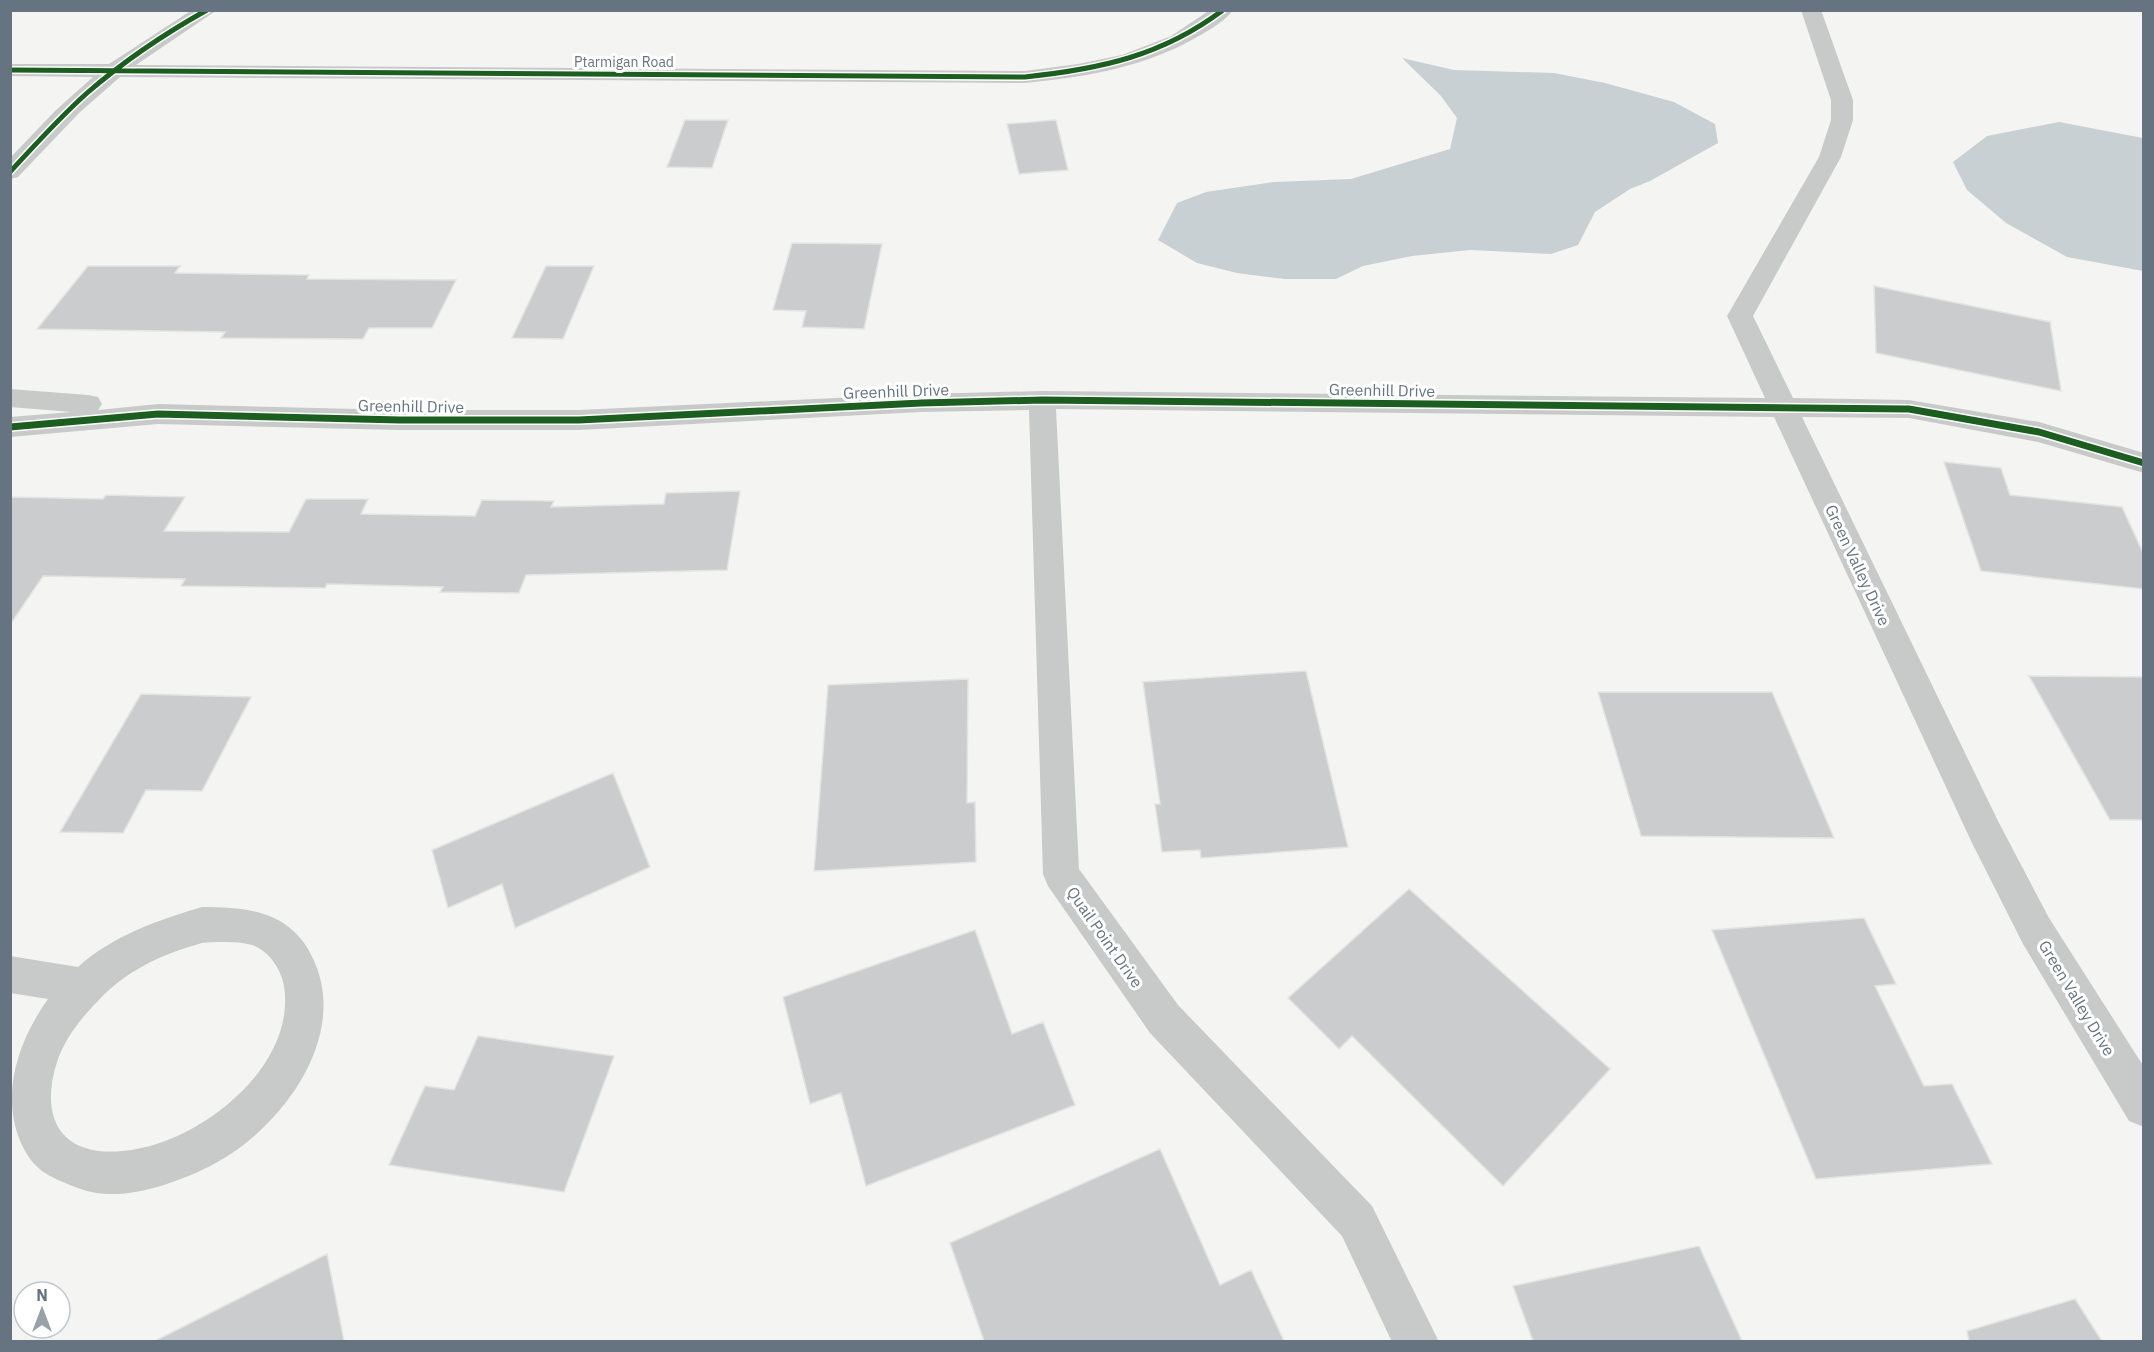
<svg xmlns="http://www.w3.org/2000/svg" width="2154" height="1352" viewBox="0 0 2154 1352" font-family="'IBM Plex Sans',sans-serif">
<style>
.water{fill:#c9d0d3}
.building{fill:#cbcccd;stroke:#e3e3e2;stroke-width:1.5}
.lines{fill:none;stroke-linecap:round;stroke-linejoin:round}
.minor{fill:#c8caca;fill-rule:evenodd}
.cycleway-far1-casing{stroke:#fff;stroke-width:8}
.cycleway-casing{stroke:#fff;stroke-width:10}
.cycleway-far1{stroke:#1b5e20;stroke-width:5}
.cycleway{stroke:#1b5e20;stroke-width:7}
.labels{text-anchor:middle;stroke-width:6;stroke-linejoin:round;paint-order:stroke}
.far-street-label{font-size:14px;fill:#667481;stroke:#fff}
.street-label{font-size:16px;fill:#667481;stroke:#fff}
</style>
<rect width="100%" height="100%" fill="#f4f4f2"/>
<!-- water -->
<path class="water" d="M1402,58L1454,70L1554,73L1605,83L1674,102L1715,124L1718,143L1650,181L1630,189L1595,212L1578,245L1551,254L1470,250L1412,256L1363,266L1336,279H1285L1237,273L1197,263L1158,240L1177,203L1206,192L1274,182L1351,179L1450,149L1457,118L1441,96Z
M2059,122L2143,138V271L2067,257L2006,223L1967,190L1953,162L1987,136Z"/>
<!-- building -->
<path class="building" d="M685,120H728L712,168L667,167Z
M1056,120L1068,170L1019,174L1007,124Z
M792,243L882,244L864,329L802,327L806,311L773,310Z
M88,266H180L175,273L309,275L307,279L456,280L432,328H369L363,339L221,338L225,332L37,329Z
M546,266H594L563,339L512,338Z
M1874,286L2050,322L2061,391L1876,353Z
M1944,462L2001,468L2010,495L2122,507L2144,555V589L1981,571Z
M740,491L727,570L526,575L519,593L440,592L443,587L327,584L325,588L181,586L185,579L43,576L10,625V497L103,499L106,495L185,497L164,531L289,532L306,499H368L361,514L475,516L482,500L554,501L551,507L664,504L666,493Z
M1306,671L1348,847L1201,858L1200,850L1162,852L1155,804H1160L1143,682Z
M2029,676L2144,677V820H2110Z
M968,679L967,803L975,802L976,862L814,871L828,685Z
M1598,692H1772L1834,838L1641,836Z
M141,694L251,697L202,791L146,790L123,833L60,832Z
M613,773L650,867L515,928L502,884L448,908L432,850Z
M1409,889L1610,1069L1503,1186L1352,1036L1339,1049L1288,998Z
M1864,918L1896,984L1875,986L1924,1086L1952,1084L1992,1164L1816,1179L1712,930Z
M975,930L1012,1034L1043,1022L1075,1105L866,1186L841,1093L810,1104L783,997Z
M478,1036L614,1056L564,1192L389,1165L425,1086L454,1090Z
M1160,1149L1220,1285L1251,1270L1284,1341H984L950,1243Z
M1699,1246L1742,1341H1533L1513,1286Z
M327,1254L344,1341H155Z
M2075,1299L2102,1341H1969L1967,1331Z"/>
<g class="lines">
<!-- minor -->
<path class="minor" d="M192,10H217L136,65L1025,71L1078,64L1122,55L1171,36L1210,10H1233C1225,21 1211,29 1199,36C1146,67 1086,77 1025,83L120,77L79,113L18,177L10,179V158L55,111L93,77L10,76V64H109Z
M1801,10H1821L1853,100V120L1841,157L1753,316L1793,398L1909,400L2039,422L2144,453V473L2038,442L1909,418L1802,417L1998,821L2049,918L2144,1067V1127L2129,1121L2023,944L1972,843L1774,417L1056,409L1079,869L1178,1005L1372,1206L1439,1342H1392L1342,1236L1150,1033L1048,886L1043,874L1029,410L921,412L579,430H400L158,424L10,437V417L71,412L10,407V389L88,395L98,397L102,404L98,410L158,404L400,410H579L921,394L1042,391L1765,398L1727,316L1819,157L1831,120V100Z
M202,907C251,907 294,912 315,963C346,1036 287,1119 226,1157C207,1169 185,1178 164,1185C134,1194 105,1199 75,1187C48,1176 34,1171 21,1143C0,1094 18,1041 48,999L10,993V956L78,967C112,936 158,920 202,907ZM202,943C218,942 236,941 252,945C269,951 281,969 284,986C297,1068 197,1145 123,1151C61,1157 39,1118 57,1062C64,1040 81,1018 97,1002C125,971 162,954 202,943Z"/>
<defs>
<path id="cycleway-far1" d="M10,70L1025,77C1100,69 1162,56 1223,10
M10,172C35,145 59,118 87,93C124,61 164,34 207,10"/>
<path id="cycleway" d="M10,427L158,414L400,420H579L921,403L1042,400L1909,409L2039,432L2144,463"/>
</defs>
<!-- cycleway-far1 casing -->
<use href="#cycleway-far1" class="cycleway-far1-casing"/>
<!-- cycleway casing -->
<use href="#cycleway" class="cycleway-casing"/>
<!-- cycleway-far1 -->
<use href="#cycleway-far1" class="cycleway-far1"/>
<!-- cycleway -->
<use href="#cycleway" class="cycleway"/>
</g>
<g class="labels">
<!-- far-street labels -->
<g class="far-street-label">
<text x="624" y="67">Ptarmigan Road</text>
</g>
<!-- street labels -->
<g class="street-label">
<text transform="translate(1382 390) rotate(1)" y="6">Greenhill Drive</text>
<text transform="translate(896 391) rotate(-2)" y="6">Greenhill Drive</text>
<text transform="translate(411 406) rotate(1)" y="6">Greenhill Drive</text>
<text transform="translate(1858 565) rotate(65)" y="6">Green Valley Drive</text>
<text transform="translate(1105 937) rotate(55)" y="6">Quail Point Drive</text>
<text transform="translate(2077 998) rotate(59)" y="6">Green Valley Drive</text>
</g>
</g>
<!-- border -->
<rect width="2154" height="1352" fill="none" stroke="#667481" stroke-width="24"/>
<!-- north arrow -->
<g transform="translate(42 1310)"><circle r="28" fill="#ffffff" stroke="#c2c7cd" stroke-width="1.5"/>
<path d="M0-4.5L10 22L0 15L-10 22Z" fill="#98a1a9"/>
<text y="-9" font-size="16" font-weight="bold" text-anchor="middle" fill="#667481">N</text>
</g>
</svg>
